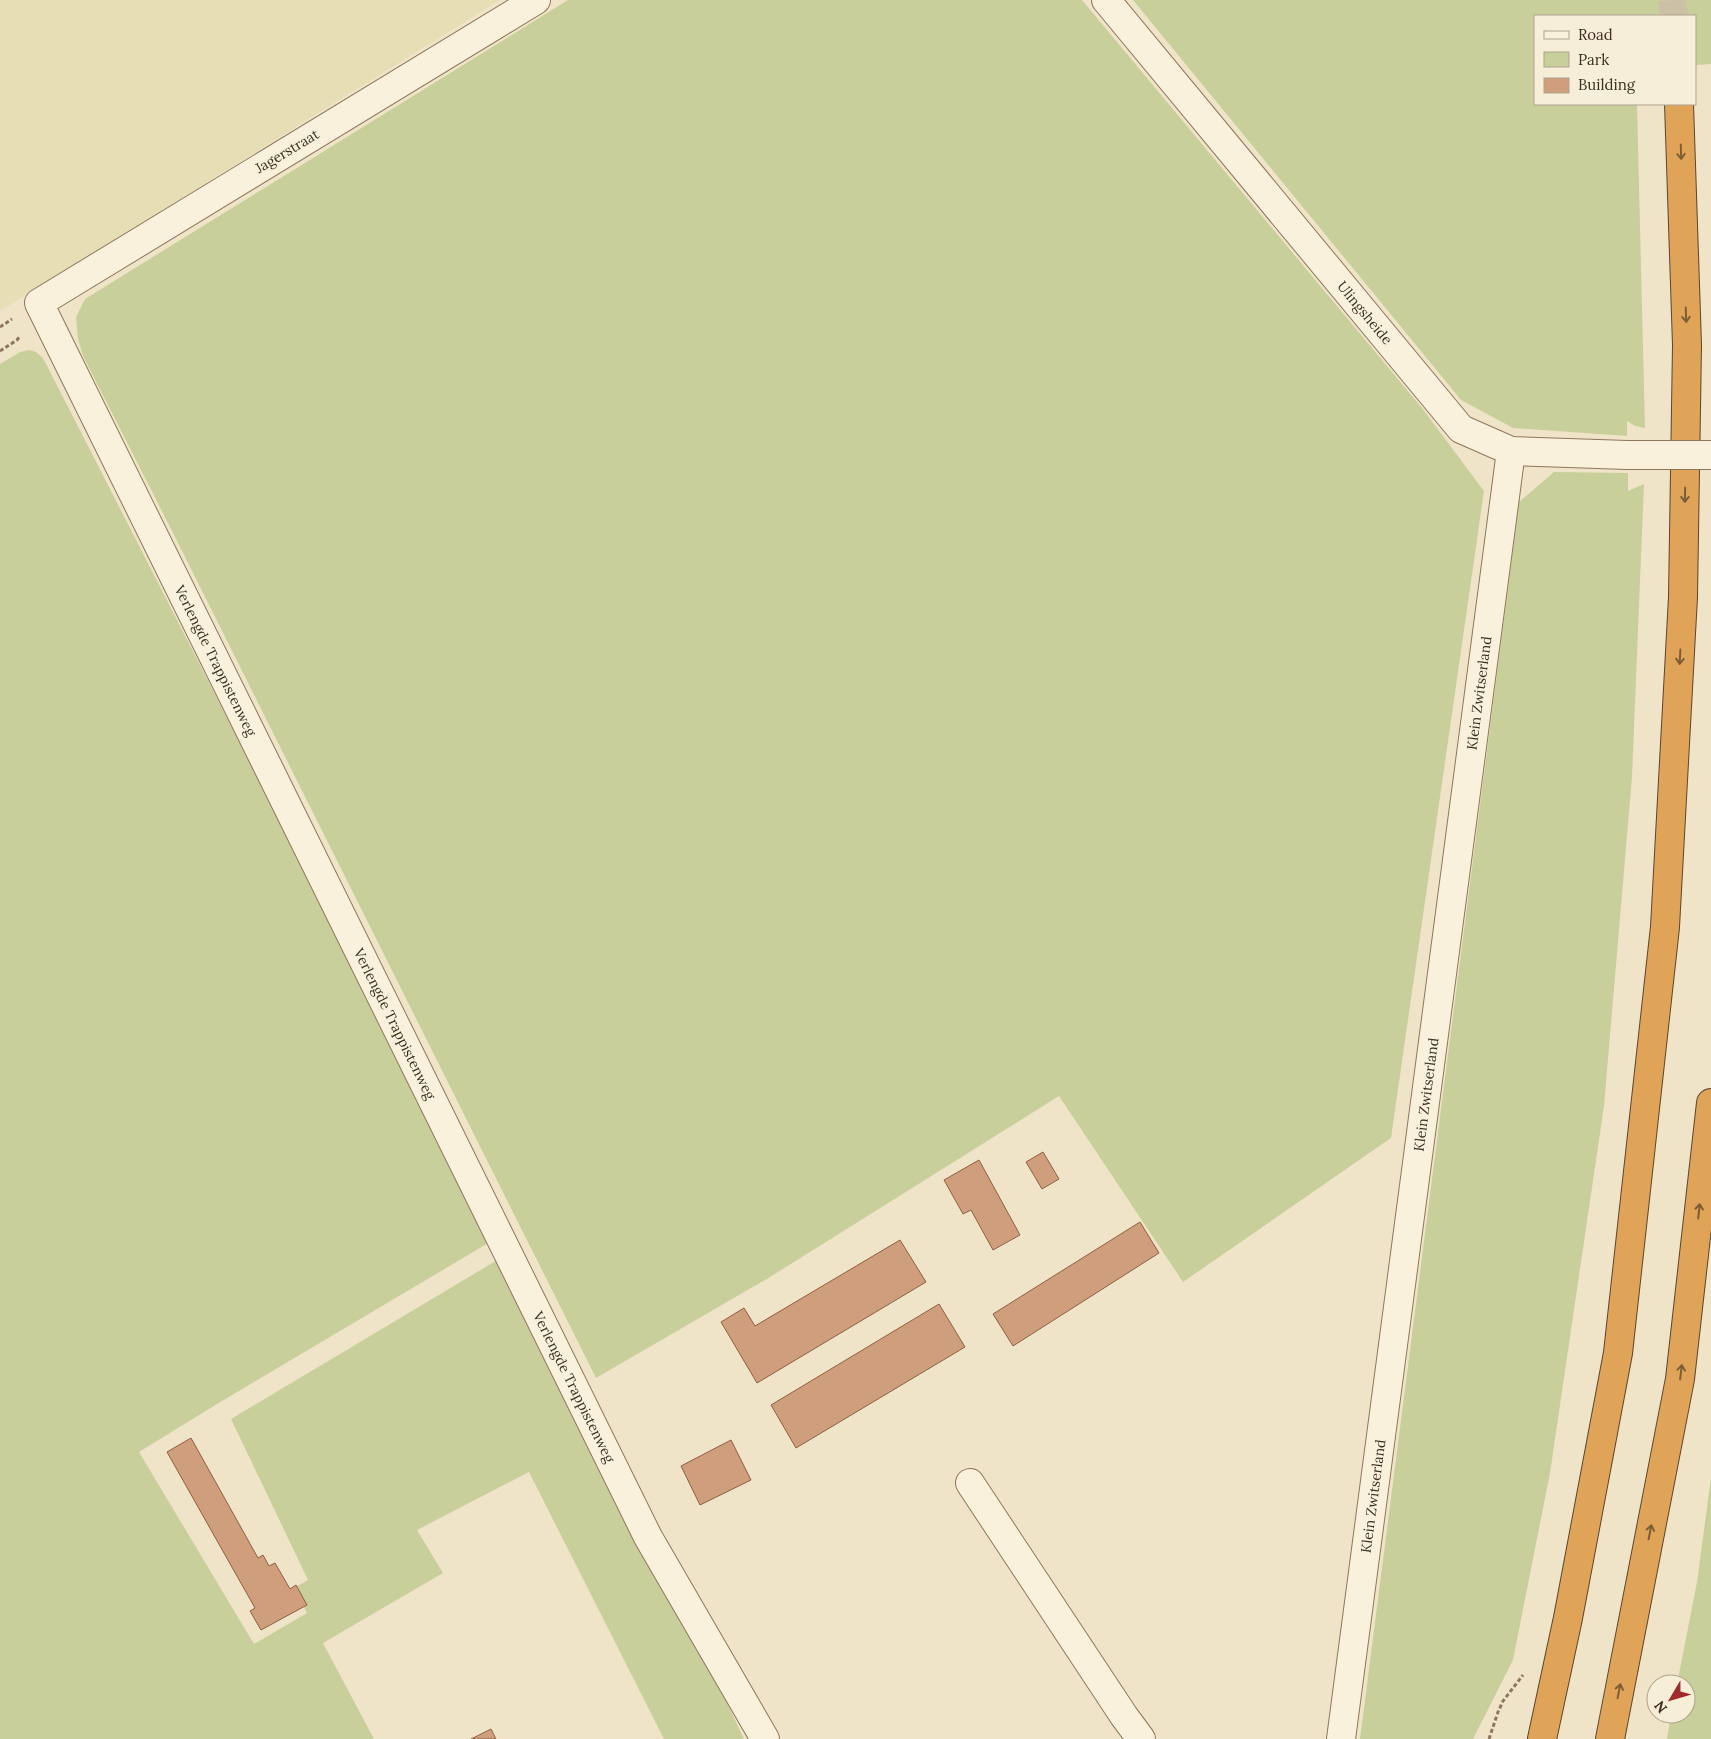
<svg xmlns="http://www.w3.org/2000/svg" width="1711" height="1739" viewBox="0 0 1711 1739" font-family="Lora,serif">
<style>
.farmland{fill:#e6deb5}
.green{fill:#c9cf9b}
.building{fill:#cf9f7d;stroke:#8d5f41}
.lines{fill:none;stroke-linecap:round;stroke-linejoin:round}
.highway-tunnel{stroke:#ccc0a6;stroke-width:28;stroke-dasharray:28 14;stroke-linecap:butt}
.minor-casing{stroke:#8d765c;stroke-width:30}
.highway-casing{stroke:#5b4430;stroke-width:30}
.path{stroke:#8d765c;stroke-width:3;stroke-dasharray:4 2.5;stroke-linecap:butt}
.minor{stroke:#faf1dc;stroke-width:28}
.highway{stroke:#e0a458;stroke-width:28}
.minor-bridge-casing{stroke:#8d765c;stroke-width:30;stroke-linecap:butt}
.minor-bridge{stroke:#faf1dc;stroke-width:28}
.oneway{stroke:#7e5d36}
.labels{text-anchor:middle;stroke-width:4;stroke-linejoin:round;paint-order:stroke}
.street-label{font-size:14px;fill:#3d2e20;stroke:#f7eed8}
</style>
<rect width="100%" height="100%" fill="#f0e4c8"/>
<!-- farmland -->
<path class="farmland" d="M0,0H500L0,311Z"/>
<!-- green -->
<path class="green" d="M568,0H1082L1422,408L1484,491L1391,1138L1183,1282L1059,1096L770,1277L596,1378L172,531L83,356L78,339L76,317L85,299Z
M1133,0H1711V64L1695,65V16H1535V104H1637L1645,428L1635,426L1627,421V436L1513,428L1461,400Z
M29,350L36,352L43,358L263,788L490,1242L222,1401L139,1452L254,1644L307,1613L294,1588L308,1580L231,1419L499,1259L713,1673L744,1739H664L529,1472L417,1530L443,1573L323,1643L374,1739H0V364L20,352Z
M1554,472L1628,473V491L1644,484L1632,777L1604,1106L1550,1473L1513,1660L1473,1739H1360L1519,502Z
M1711,1478V1739H1667L1671,1714H1686V1684H1677L1697,1582Z"/>
<!-- building -->
<path class="building" d="M1043,1152L1059,1179L1042,1189L1026,1162Z
M979,1160L1020,1235L993,1250L971,1210L963,1214L944,1180Z
M1140,1222L1159,1253L1013,1346L993,1314Z
M900,1240L926,1282L757,1383L721,1322L744,1308L755,1326Z
M939,1304L965,1347L796,1448L771,1405Z
M191,1438L258,1558L263,1555L269,1566L275,1563L290,1589L296,1585L307,1605L261,1630L250,1611L255,1608L167,1452Z
M731,1440L751,1480L700,1505L681,1466Z
M491,1729L496,1739H471Z"/>
<g class="lines">
<!-- highway-tunnel -->
<path class="highway-tunnel" d="M1672,0L1674,16"/>
<defs>
<g id="minor">
<path id="s1" d="M536,0L39,303L648,1537L765,1739"/>
<path id="s2" d="M1106,0L1461,429L1511,451L1627,455"/>
<path d="M970,1483L1124,1716L1141,1739"/>
<path id="s3" d="M1341,1739L1511,451"/>
</g>
<path id="highway" d="M1542,1739L1568,1618L1618,1353L1665,927L1683,597L1687,345L1679,104
M1610,1739L1680,1379L1711,1103"/>
</defs>
<!-- minor casing -->
<use href="#minor" class="minor-casing"/>
<!-- highway casing -->
<use href="#highway" class="highway-casing"/>
<!-- path -->
<path class="path" d="M0,327L12,319
M0,351L17,340L20,336
M1489,1739L1498,1712L1503,1701L1523,1675"/>
<!-- minor -->
<use href="#minor" class="minor"/>
<!-- highway -->
<use href="#highway" class="highway"/>
<defs>
<path id="minor-bridge" d="M1627,455H1711"/>
</defs>
<!-- minor-bridge casing -->
<use href="#minor-bridge" class="minor-bridge-casing"/>
<!-- minor-bridge -->
<use href="#minor-bridge" class="minor-bridge"/>
</g>
<!-- one-way arrows -->
<defs><path id="oneway-shaft" d="M-6 0H5M1.5-3L5.5 0L1.5 3" fill="none" stroke-width="1.6" stroke-linecap="round" stroke-linejoin="round" transform="scale(1.25)"/></defs>
<g class="oneway">
<use href="#oneway-shaft" transform="translate(1681 152) rotate(88)"/>
<use href="#oneway-shaft" transform="translate(1686 315) rotate(88)"/>
<use href="#oneway-shaft" transform="translate(1685 495) rotate(91)"/>
<use href="#oneway-shaft" transform="translate(1680 657) rotate(93)"/>
<use href="#oneway-shaft" transform="translate(1699 1211) rotate(-84)"/>
<use href="#oneway-shaft" transform="translate(1681 1372) rotate(-83)"/>
<use href="#oneway-shaft" transform="translate(1650 1532) rotate(-79)"/>
<use href="#oneway-shaft" transform="translate(1619 1691) rotate(-79)"/>
</g>
<g class="labels">
<!-- street labels -->
<g class="street-label">
<text transform="translate(287 151) rotate(-31)" y="5">Jagerstraat</text>
<text dy="5" stroke="none"><textPath href="#s2" startOffset="406">Ulingsheide</textPath></text>
<text dy="5" stroke="none"><textPath href="#s1" startOffset="981">Verlengde Trappistenweg</textPath></text>
<text dy="5" stroke="none"><textPath href="#s3" startOffset="1055">Klein Zwitserland</textPath></text>
<text dy="5" stroke="none"><textPath href="#s1" startOffset="1386">Verlengde Trappistenweg</textPath></text>
<text dy="5" stroke="none"><textPath href="#s3" startOffset="650">Klein Zwitserland</textPath></text>
<text dy="5" stroke="none"><textPath href="#s1" startOffset="1791">Verlengde Trappistenweg</textPath></text>
<text dy="5" stroke="none"><textPath href="#s3" startOffset="245">Klein Zwitserland</textPath></text>
</g>
</g>
<!-- legend -->
<rect x="1534" y="15" width="162" height="90" fill="#f7eed8" stroke="#ada18e"/>
<rect x="1544" y="31" width="25" height="8" fill="#faf1dc" stroke="#ada18e"/>
<text x="1578" y="40" font-size="15" fill="#3d2e20">Road</text>
<rect x="1544" y="52" width="25" height="15" fill="#c9cf9b" stroke="#ada18e"/>
<text x="1578" y="65" font-size="15" fill="#3d2e20">Park</text>
<rect x="1544" y="78" width="25" height="15" fill="#cf9f7d" stroke="#ada18e"/>
<text x="1578" y="90" font-size="15" fill="#3d2e20">Building</text>
<!-- north arrow -->
<g transform="translate(1671 1699) rotate(232)"><circle r="24" fill="#f7eed8" stroke="#ada18e"/>
<path d="M0-4L9 19L0 12L-9 19Z" fill="#9e2a2b"/>
<text y="-8" font-size="14" font-weight="bold" text-anchor="middle" fill="#3d2e20">N</text>
</g>
</svg>
